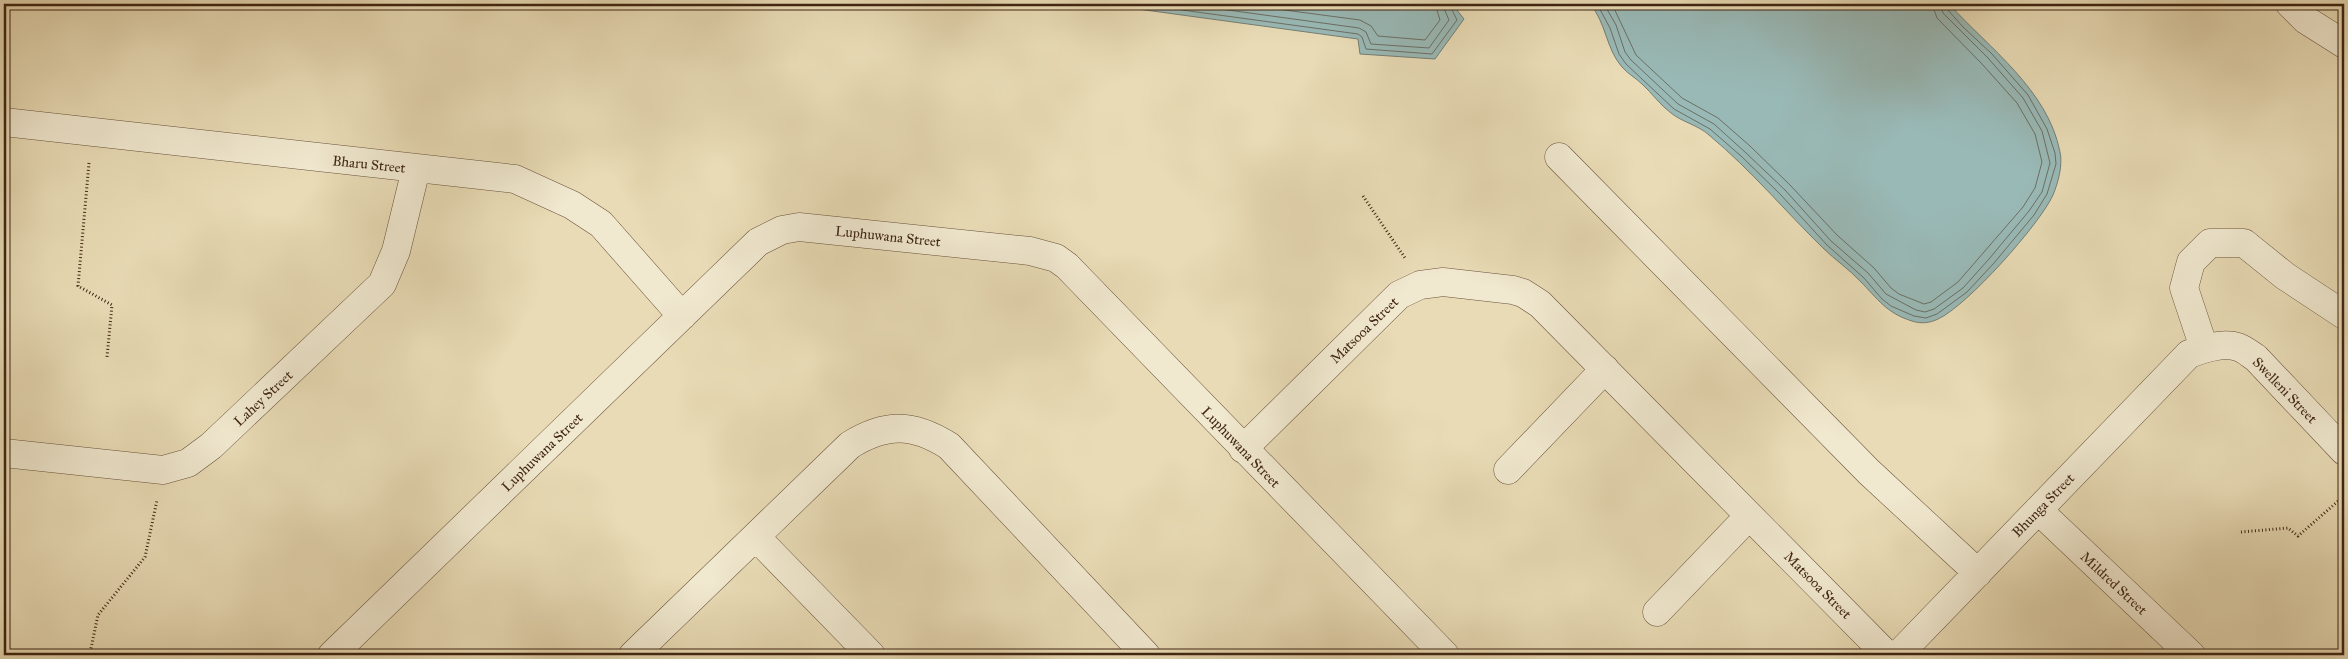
<svg xmlns="http://www.w3.org/2000/svg" width="2348" height="659" viewBox="0 0 2348 659" font-family="'IM FELL Great Primer',serif">
<style>
.water{fill:#99b9b6;stroke:#757e74}
.lines{fill:none;stroke-linecap:round;stroke-linejoin:round}
.shore{stroke:#6c6f64;stroke-width:1}
.minor-casing{stroke:#69523b;stroke-width:29}
.path{stroke:#3f2512;stroke-width:3;stroke-dasharray:1 2.5;stroke-linecap:butt}
.minor{stroke:#f0e8cf;stroke-width:28}
.labels{text-anchor:middle;stroke-width:4;stroke-linejoin:round;paint-order:stroke}
.street-label{font-size:14px;fill:#3f2512;stroke:#f0e8cf}
</style>
<rect width="100%" height="100%" fill="#e8dbb5"/>
<filter id="stains"><feTurbulence type="fractalNoise" baseFrequency=".004" numOctaves="4"/><feColorMatrix values="0 0 0 0 .2 0 0 0 0 .09 0 0 0 0 .02 0 0 0 .5 -.17"/></filter>
<radialGradient id="worn" r=".72"><stop offset=".6" stop-color="#630" stop-opacity="0"/><stop offset="1" stop-color="#630" stop-opacity=".3"/></radialGradient>
<!-- water -->
<path class="water" d="M1101,4H1452L1464,19L1435,59L1360,54L1358,39Z
M1590,4H1949C1989,48 2048,90 2060,152C2063,165 2058,183 2053,195C2040,224 1967,306 1938,319C1930,323 1921,324 1912,321C1886,313 1878,299 1860,281C1849,269 1835,260 1823,248C1785,211 1751,170 1709,135C1698,125 1682,122 1671,113C1660,105 1652,93 1642,84C1636,78 1628,74 1622,67C1606,49 1606,22 1590,4Z"/>
<g class="lines">
<!-- shore -->
<path class="shore" d="M1138,4L1358,34L1362,37L1366,49L1432,54L1457,20L1449,4
M1184,4L1359,28L1366,32L1371,44L1429,48L1449,20L1442,4
M1239,4L1360,20L1371,26L1378,36L1425,40L1440,20L1435,4
M1597,4L1610,28L1619,54L1626,64L1674,109L1710,129L1741,156L1780,194L1827,245L1864,278L1882,299L1891,306L1914,316L1926,318L1937,314L1967,292L1994,263L2034,215L2047,194L2056,164L2055,153L2047,129L2028,95L1992,54L1963,27L1947,9L1946,4
M1604,4L1616,25L1625,52L1631,60L1678,104L1714,124L1745,152L1785,190L1831,241L1868,273L1886,294L1916,310L1925,312L1934,309L1963,288L1989,259L2029,211L2042,192L2050,163L2042,131L2023,98L1988,58L1943,13L1940,4
M1612,4L1636,55L1682,98L1718,118L1750,146L1790,185L1837,235L1874,268L1891,288L1899,294L1924,304L1931,302L1958,282L2023,207L2035,188L2042,162L2035,134L2017,103L1982,64L1937,18L1932,4"/>
<defs>
<path id="minor" d="M2290,4L2306,20L2344,44
M4,122L515,179L572,205L601,224L682,316
M1559,157L1869,472L1978,573
M2204,348L2184,288L2191,262L2210,243H2244L2285,276L2344,315
M1243,449L1399,295L1420,285L1443,282L1513,290L1523,293L1540,304L1887,655
M4,453L163,470L188,463L211,446L382,284L396,251L416,169
M1508,470L1605,369
M2038,510L2191,655
M756,537L871,655
M1657,612L1749,516
M332,655L758,242L782,230L799,227L1030,251L1056,258L1067,266L1445,655
M633,655L850,445C886,423 913,423 949,446L1146,655
M1898,655L2189,354C2203,349 2222,342 2238,347C2244,349 2250,354 2256,358L2344,451"/>
</defs>
<!-- minor casing -->
<use href="#minor" class="minor-casing"/>
<!-- path -->
<path class="path" d="M89,163L78,286L112,305L107,357
M1363,196L1405,258
M2241,532L2288,528L2298,536L2344,496
M91,655L90,653L98,615L145,557L157,500"/>
<!-- minor -->
<use href="#minor" class="minor"/>
</g>
<g class="labels">
<!-- street labels -->
<g class="street-label">
<text transform="translate(369 164) rotate(6)" y="5">Bharu Street</text>
<text transform="translate(888 236) rotate(6)" y="5">Luphuwana Street</text>
<text transform="translate(1364 330) rotate(-44)" y="5">Matsooa Street</text>
<text transform="translate(2285 390) rotate(46)" y="5">Swelleni Street</text>
<text transform="translate(263 398) rotate(-43)" y="5">Lahey Street</text>
<text transform="translate(1241 447) rotate(46)" y="5">Luphuwana Street</text>
<text transform="translate(542 452) rotate(-44)" y="5">Luphuwana Street</text>
<text transform="translate(2043 505) rotate(-46)" y="5">Bhunga Street</text>
<text transform="translate(2114 583) rotate(43)" y="5">Mildred Street</text>
<text transform="translate(1818 585) rotate(45)" y="5">Matsooa Street</text>
</g>
</g>
<!-- margin -->
<rect width="2348" height="659" fill="none" stroke="#e8dbb5" stroke-width="20"/>
<rect x="5" y="5" width="2338" height="649" fill="none" stroke="#3f2512" stroke-width="2.5"/>
<rect x="10" y="10" width="2328" height="639" fill="none" stroke="#3f2512"/>
<rect width="100%" height="100%" filter="url(#stains)"/>
<rect width="100%" height="100%" fill="url(#worn)"/>
</svg>
